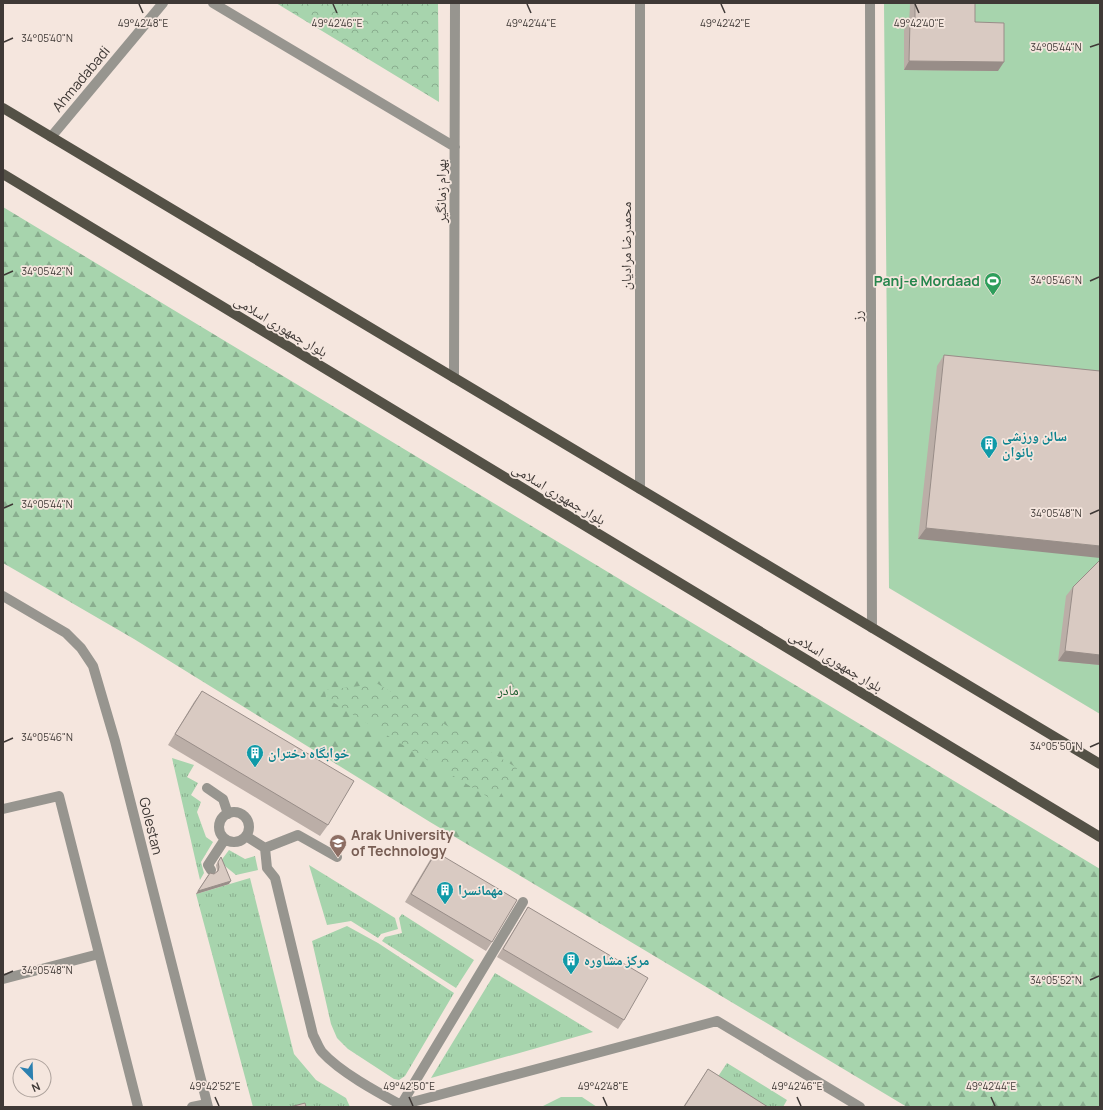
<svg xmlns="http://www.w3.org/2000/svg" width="1103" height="1110" viewBox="0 0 1103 1110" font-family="Manrope,'Noto Naskh Arabic',sans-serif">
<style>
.grass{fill:url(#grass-tufts)}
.forest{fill:url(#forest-firs)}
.park{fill:url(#park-crowns)}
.pitch{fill:#a7d4ad}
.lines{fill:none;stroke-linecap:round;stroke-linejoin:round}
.minor{stroke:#97958f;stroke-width:10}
.major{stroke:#545146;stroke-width:10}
.wall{fill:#bbaea7}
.shaded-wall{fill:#988d88}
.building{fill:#d9cac2;stroke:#988d88}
.ticks{fill:none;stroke:#3f3936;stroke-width:1.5}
.labels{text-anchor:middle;stroke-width:3.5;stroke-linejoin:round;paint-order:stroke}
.street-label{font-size:14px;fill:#3f3936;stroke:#f5e6de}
.leisure-label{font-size:14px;font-weight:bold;fill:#27864d;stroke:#f5e6de;text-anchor:end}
.culture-label{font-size:14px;font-weight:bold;fill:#0d838f;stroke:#f5e6de;text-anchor:start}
.park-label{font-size:14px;fill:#145728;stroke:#f5e6de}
.education-label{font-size:14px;font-weight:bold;fill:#785e54;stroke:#f5e6de;text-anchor:start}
.ticks-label{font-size:10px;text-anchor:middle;fill:#3f3936;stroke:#f5e6de;stroke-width:3.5;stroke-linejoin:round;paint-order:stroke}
</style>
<defs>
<pattern id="grass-tufts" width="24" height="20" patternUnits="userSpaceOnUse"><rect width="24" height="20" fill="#a7d4ad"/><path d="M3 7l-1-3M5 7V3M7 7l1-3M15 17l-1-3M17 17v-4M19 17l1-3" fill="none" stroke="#89ad8e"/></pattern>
<pattern id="forest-firs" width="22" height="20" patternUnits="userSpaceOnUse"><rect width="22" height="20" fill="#a7d4ad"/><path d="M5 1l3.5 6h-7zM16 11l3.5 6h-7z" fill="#89ad8e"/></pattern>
<pattern id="park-crowns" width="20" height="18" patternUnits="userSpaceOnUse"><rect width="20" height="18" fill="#a7d4ad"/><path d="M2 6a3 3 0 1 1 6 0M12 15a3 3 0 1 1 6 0" fill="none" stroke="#89ad8e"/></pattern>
</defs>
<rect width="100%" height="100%" fill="#f5e6de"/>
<!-- grass -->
<path class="grass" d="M172,758L194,765L187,777L198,783L191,795L201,802L197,812L206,837L213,842L201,862L204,873L200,880Z
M229,850L245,859L255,856L258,870L236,875L220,862Z
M309,865L395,918L398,929L381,934L378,938L351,921L327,925Z
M250,878L294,1054L316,1080L346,1098L350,1107H253L196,894Z
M402,914L474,960L456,988L382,941L385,937L402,933L399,918Z
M347,926L378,943L454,993L405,1076L399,1080L394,1079L348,1049L337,1038L331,1024L312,941Z
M495,973L593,1032L431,1078Z
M727,1063L787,1100L783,1107H756L715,1081Z"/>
<!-- forest -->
<path class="forest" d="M3,207L1100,869V1107H907L430,822L134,639L3,563Z"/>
<!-- park -->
<path class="park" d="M276,3H438L439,102Z
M378,684L517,768L496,802L326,698L325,690Z"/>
<!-- pitch -->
<path class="pitch" d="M884,3H1100V714L889,588Z
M561,1097H582L597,1107H541Z"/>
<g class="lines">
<!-- minor -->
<path class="minor" d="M213,3L455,147
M870,3L872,628
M51,137L163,3
M454,378L455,3
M640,489V3
M3,596L66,633L81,648L93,666L115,741L208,1107
M207,788L223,799L228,814
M3,809L59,796L138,1107
M219 827a15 15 0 1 1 30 0a15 15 0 1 1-30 0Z
M246,836L265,848L267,868L275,878L313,1035C316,1040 318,1047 322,1052C340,1072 377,1092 401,1105L523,902
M265,848L298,835L337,857
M211,870L208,865L225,839
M3,979L99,954
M192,1107L207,1104
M400,1107L401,1105L717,1021L860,1107"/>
<!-- major -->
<path class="major" d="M3,108L1100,764
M3,174L1100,837"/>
</g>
<!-- wall -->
<path class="wall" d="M910,3H975V22L998,71L904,70V30L909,23Z
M944,355L1100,371L918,539L937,366Z
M1073,587L1100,665L1058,661L1066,596Z
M202,691L328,825L320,836L168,745L194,702Z
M436,852L492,942L486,951L405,902L430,860Z
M221,857L229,884L196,894L208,875L214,874L217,871V870L216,865Z
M528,907L624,1020L618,1029L497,957L523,915Z
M708,1069L768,1107H683Z"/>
<!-- shaded-wall -->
<path class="shaded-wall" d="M909,61L1004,62L998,71L904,70Z
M926,528L1100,546V558L918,539Z
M1065,651L1100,655V665L1058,661Z
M231,881L229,884L196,894L198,891Z"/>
<!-- building -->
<path class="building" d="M915,3H975V22L1004,23V62L909,61L910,21H915Z
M944,355L1100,371V546L926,528Z
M1100,560V655L1065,651L1073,587Z
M202,691L354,781L328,825L175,734Z
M436,852L517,900L492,942L411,894Z
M221,857L231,881L198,891L210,873L214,874L218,871L219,867L218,862Z
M528,907L648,978L624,1020L503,949Z
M708,1069L768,1107H684Z
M305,1103L306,1107H290Z"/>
<!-- ticks -->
<path class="ticks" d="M139,4L143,13M333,4L337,13M527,4L531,13M721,4L725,13M915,4L919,13M4,42L13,38M1090,47L1099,44M4,275L13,271M1090,281L1099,277M4,508L13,504M1090,514L1099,510M4,742L13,738M1090,747L1099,743M4,975L13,971M1090,980L1099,976M215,1097L219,1106M409,1097L413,1106M603,1097L607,1106M797,1097L801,1106M991,1097L995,1106"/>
<!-- icons -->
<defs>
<symbol id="stadium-pin" viewBox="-11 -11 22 30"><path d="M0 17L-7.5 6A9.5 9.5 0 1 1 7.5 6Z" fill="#2e9e5b" stroke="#f5e6de"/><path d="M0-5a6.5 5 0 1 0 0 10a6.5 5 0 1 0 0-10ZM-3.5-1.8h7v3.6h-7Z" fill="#fff"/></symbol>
<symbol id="building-pin" viewBox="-11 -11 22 30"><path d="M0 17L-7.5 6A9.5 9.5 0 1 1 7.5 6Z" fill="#0f9aa8" stroke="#f5e6de"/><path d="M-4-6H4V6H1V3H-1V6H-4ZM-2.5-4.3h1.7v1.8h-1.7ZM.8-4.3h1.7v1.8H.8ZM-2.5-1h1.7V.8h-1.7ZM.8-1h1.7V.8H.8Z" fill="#fff"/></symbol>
<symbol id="university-pin" viewBox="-11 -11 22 30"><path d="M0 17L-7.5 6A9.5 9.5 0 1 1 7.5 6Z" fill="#8d6e63" stroke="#f5e6de"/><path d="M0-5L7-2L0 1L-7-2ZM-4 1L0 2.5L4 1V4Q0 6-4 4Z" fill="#fff"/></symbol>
</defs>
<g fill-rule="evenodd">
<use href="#stadium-pin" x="983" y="271" width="20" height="27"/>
<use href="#building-pin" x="979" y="434" width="20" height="27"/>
<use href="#building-pin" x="245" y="743" width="20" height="27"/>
<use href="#university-pin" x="328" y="833" width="20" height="27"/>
<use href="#building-pin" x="435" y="880" width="20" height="27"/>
<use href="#building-pin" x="561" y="950" width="20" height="27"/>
</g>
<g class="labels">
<!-- street labels -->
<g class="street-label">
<text transform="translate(81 79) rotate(-50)" y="5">Ahmadabadi</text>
<text transform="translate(441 191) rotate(-90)" y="5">بهرام زمانگیر</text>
<text transform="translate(626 246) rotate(-90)" y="5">محمدرضا مرادیان</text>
<text transform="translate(857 316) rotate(-90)" y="5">رز</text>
<text transform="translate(281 326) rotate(31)" y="5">بلوار جمهوری اسلامی</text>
<text transform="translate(559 494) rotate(31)" y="5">بلوار جمهوری اسلامی</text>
<text transform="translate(836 661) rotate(31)" y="5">بلوار جمهوری اسلامی</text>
<text transform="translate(151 826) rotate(76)" y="5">Golestan</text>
</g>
<!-- leisure labels -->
<g class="leisure-label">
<text x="980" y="286">Panj-e Mordaad</text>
</g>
<!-- culture labels -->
<g class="culture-label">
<text x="1002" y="441">سالن ورزشی<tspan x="1002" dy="16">بانوان</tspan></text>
<text x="268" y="758">خوابگاه دختران</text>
<text x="458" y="895">مهمانسرا</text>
<text x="584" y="965">مرکز مشاوره</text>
</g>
<!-- park labels -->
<g class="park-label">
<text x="508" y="695">مادر</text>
</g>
<!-- education labels -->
<g class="education-label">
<text x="351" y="840">Arak University<tspan x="351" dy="16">of Technology</tspan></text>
</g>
</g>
<g class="ticks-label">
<text x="337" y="27">49°42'46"E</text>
<text x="531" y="27">49°42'44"E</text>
<text x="725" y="27">49°42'42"E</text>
<text x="919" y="27">49°42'40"E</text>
<text x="143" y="27">49°42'48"E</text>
<text x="47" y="42">34°05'40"N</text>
<text x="1056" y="51">34°05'44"N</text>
<text x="47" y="275">34°05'42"N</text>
<text x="1056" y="284">34°05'46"N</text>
<text x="47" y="508">34°05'44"N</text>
<text x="1056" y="517">34°05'48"N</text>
<text x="47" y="741">34°05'46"N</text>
<text x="1056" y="750">34°05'50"N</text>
<text x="47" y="974">34°05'48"N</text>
<text x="1056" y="984">34°05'52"N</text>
<text x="215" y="1090">49°42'52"E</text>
<text x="409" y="1090">49°42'50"E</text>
<text x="603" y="1090">49°42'48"E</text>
<text x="797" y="1090">49°42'46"E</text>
<text x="991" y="1090">49°42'44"E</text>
</g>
<!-- border -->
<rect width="1103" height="1110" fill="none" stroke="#3f3936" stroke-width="8"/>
<!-- north arrow -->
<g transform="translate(32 1078) rotate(157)"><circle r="19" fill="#f5e6de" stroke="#aca19b"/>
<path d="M0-3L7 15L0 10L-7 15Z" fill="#2c80b0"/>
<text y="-6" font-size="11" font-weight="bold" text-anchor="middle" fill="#3f3936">N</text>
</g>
</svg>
